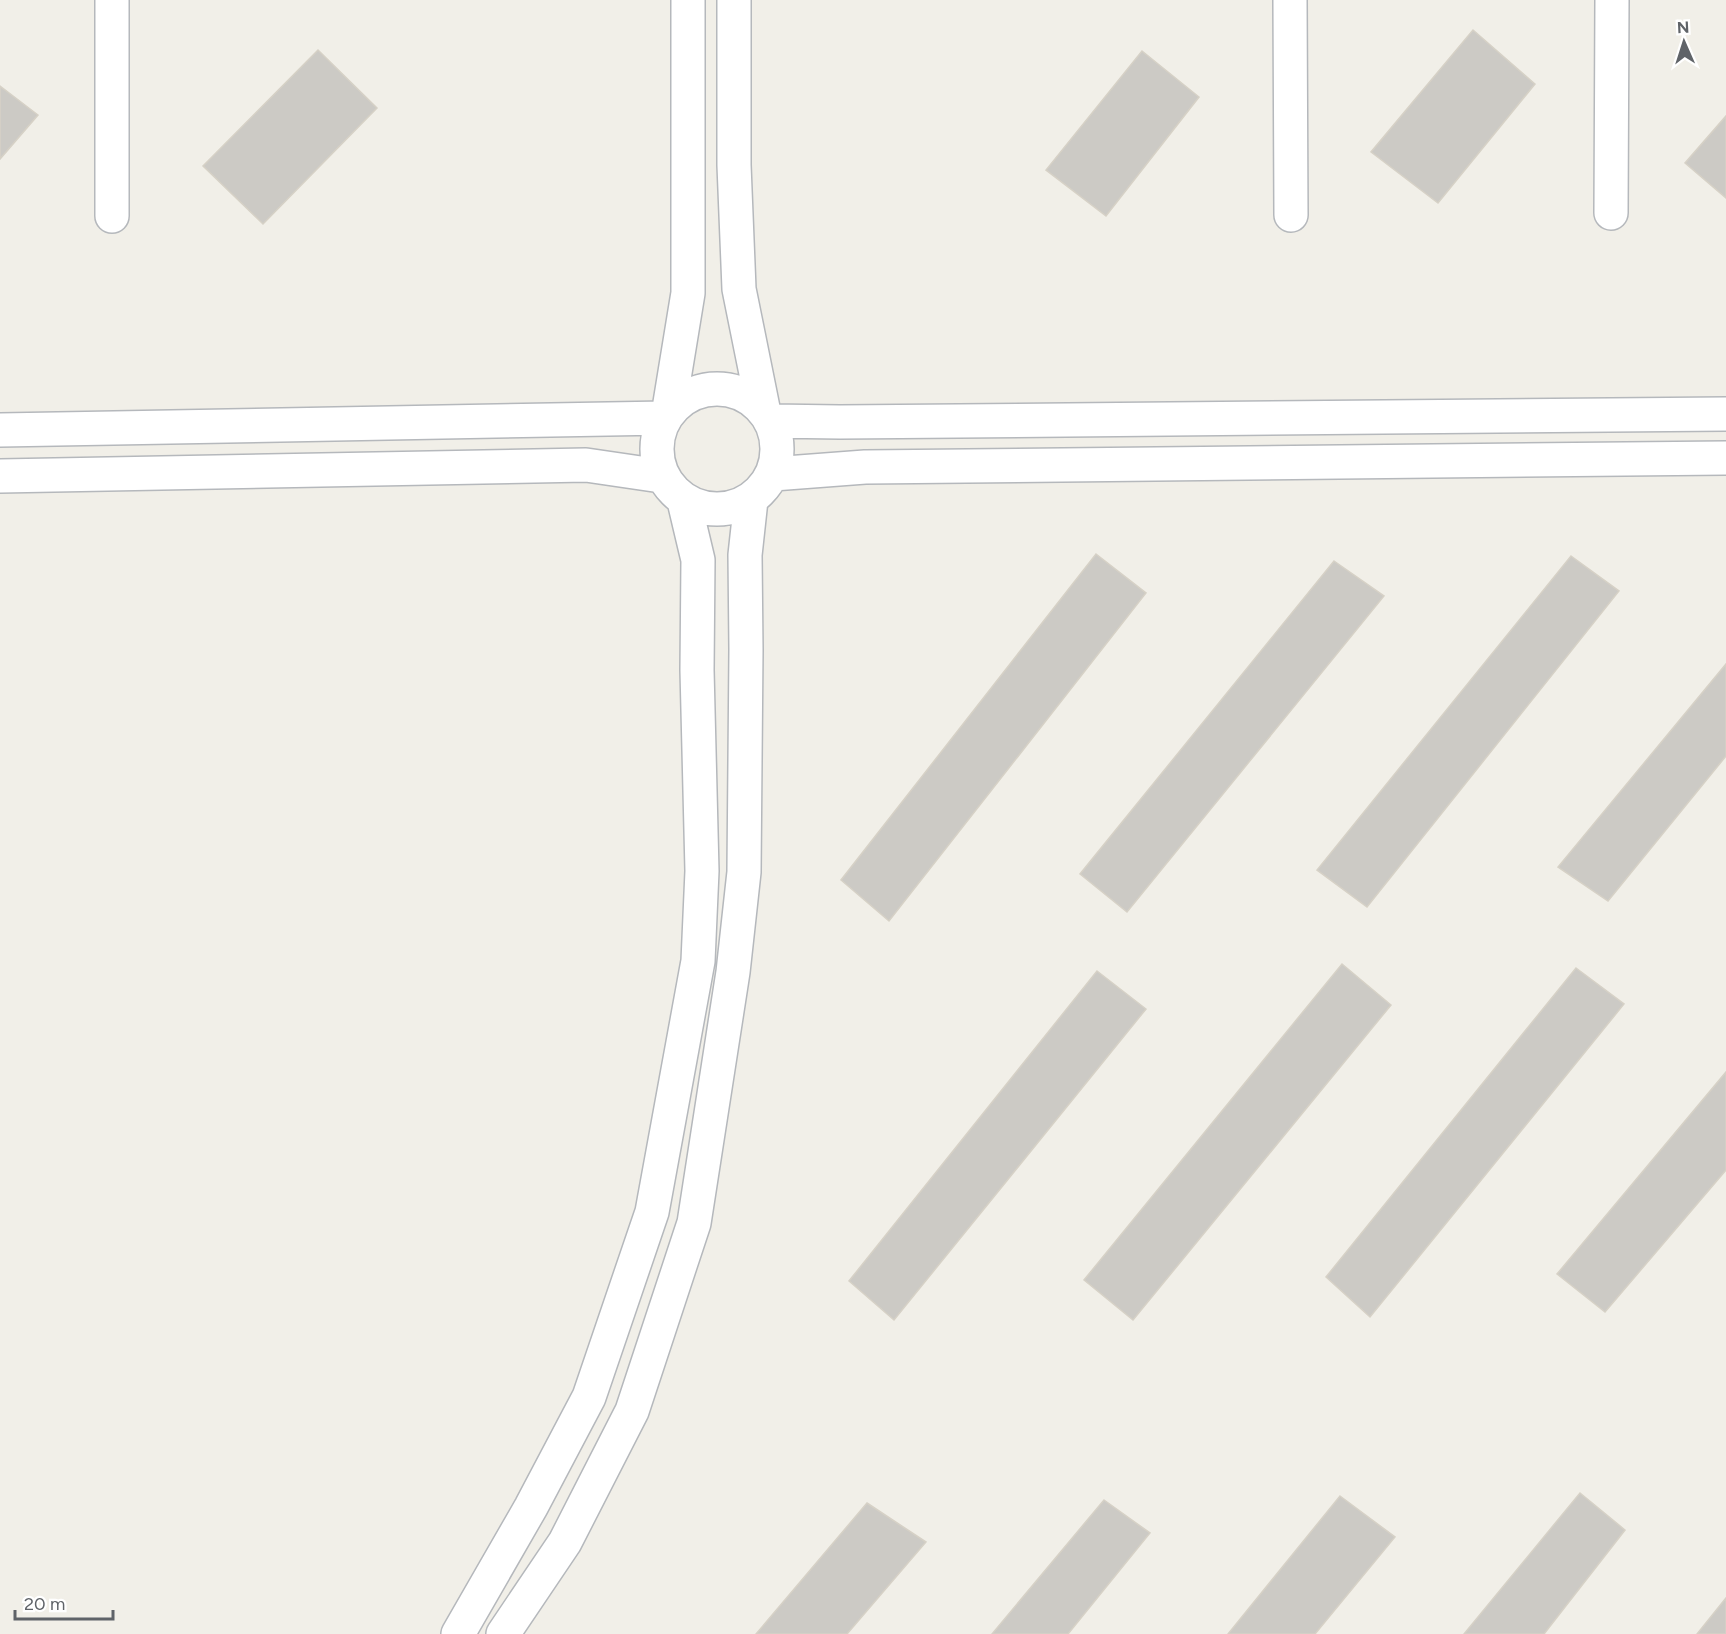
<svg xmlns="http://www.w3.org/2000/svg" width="1726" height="1634" viewBox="0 0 1726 1634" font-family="Figtree,sans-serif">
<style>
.building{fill:#cccac5;stroke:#d6d1c6;stroke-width:1.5}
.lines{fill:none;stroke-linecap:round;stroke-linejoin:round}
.street-casing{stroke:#b5b8bc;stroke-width:36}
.street{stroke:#fff;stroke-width:33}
</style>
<rect width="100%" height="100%" fill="#f1efe8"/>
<!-- building -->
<path class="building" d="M1473,30L1535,84L1438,203L1371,152Z
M318,50L377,108L263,224L203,166Z
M1142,51L1199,97L1106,216L1046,170Z
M0,86L38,115L0,159Z
M1726,116V198L1685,163Z
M1096,554L1146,593L889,921L841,880Z
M1571,556L1619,591L1367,907L1317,870Z
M1334,561L1384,596L1127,912L1080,874Z
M1726,664V756L1608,901L1558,867Z
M1342,964L1391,1005L1133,1320L1084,1280Z
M1576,968L1624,1004L1370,1317L1326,1277Z
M1097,971L1146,1009L894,1320L849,1281Z
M1726,1072V1170L1605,1312L1557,1274Z
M1580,1493L1625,1530L1544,1634H1464Z
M1340,1496L1395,1537L1315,1634H1228Z
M1104,1500L1150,1533L1068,1634H992Z
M867,1503L926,1542L847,1634H756Z
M1726,1598V1634H1697Z"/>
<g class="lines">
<defs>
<path id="street" d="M734,0V165L739,289L763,408
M1290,0L1291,215
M1611,213L1612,0
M112,216V0
M657 449a60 60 0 1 1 120 0a60 60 0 1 1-120 0Z
M669,409L688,293V0
M772,421L840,422L1726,414
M0,430L665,418
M773,474L865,467L1726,458
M0,476L586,465L661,476
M458,1634L531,1507L589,1397L652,1212L698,961L702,871L697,670L698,560L684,501
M503,1634L565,1542L632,1411L694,1223L733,972L744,872L746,650L745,555L751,500"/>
</defs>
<!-- street casing -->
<use href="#street" class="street-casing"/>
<!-- street -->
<use href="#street" class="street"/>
</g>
<!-- north arrow -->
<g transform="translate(1684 42) rotate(357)" stroke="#ffffff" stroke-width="4.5" paint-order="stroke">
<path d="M0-4.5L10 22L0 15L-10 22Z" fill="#5f6368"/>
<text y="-9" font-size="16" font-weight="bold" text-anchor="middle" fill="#5f6368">N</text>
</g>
<!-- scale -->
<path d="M15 1610v9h98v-9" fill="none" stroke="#5f6368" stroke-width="3"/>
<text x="24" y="1610" font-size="18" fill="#5f6368" stroke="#ffffff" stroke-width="4.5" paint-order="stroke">20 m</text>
</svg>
